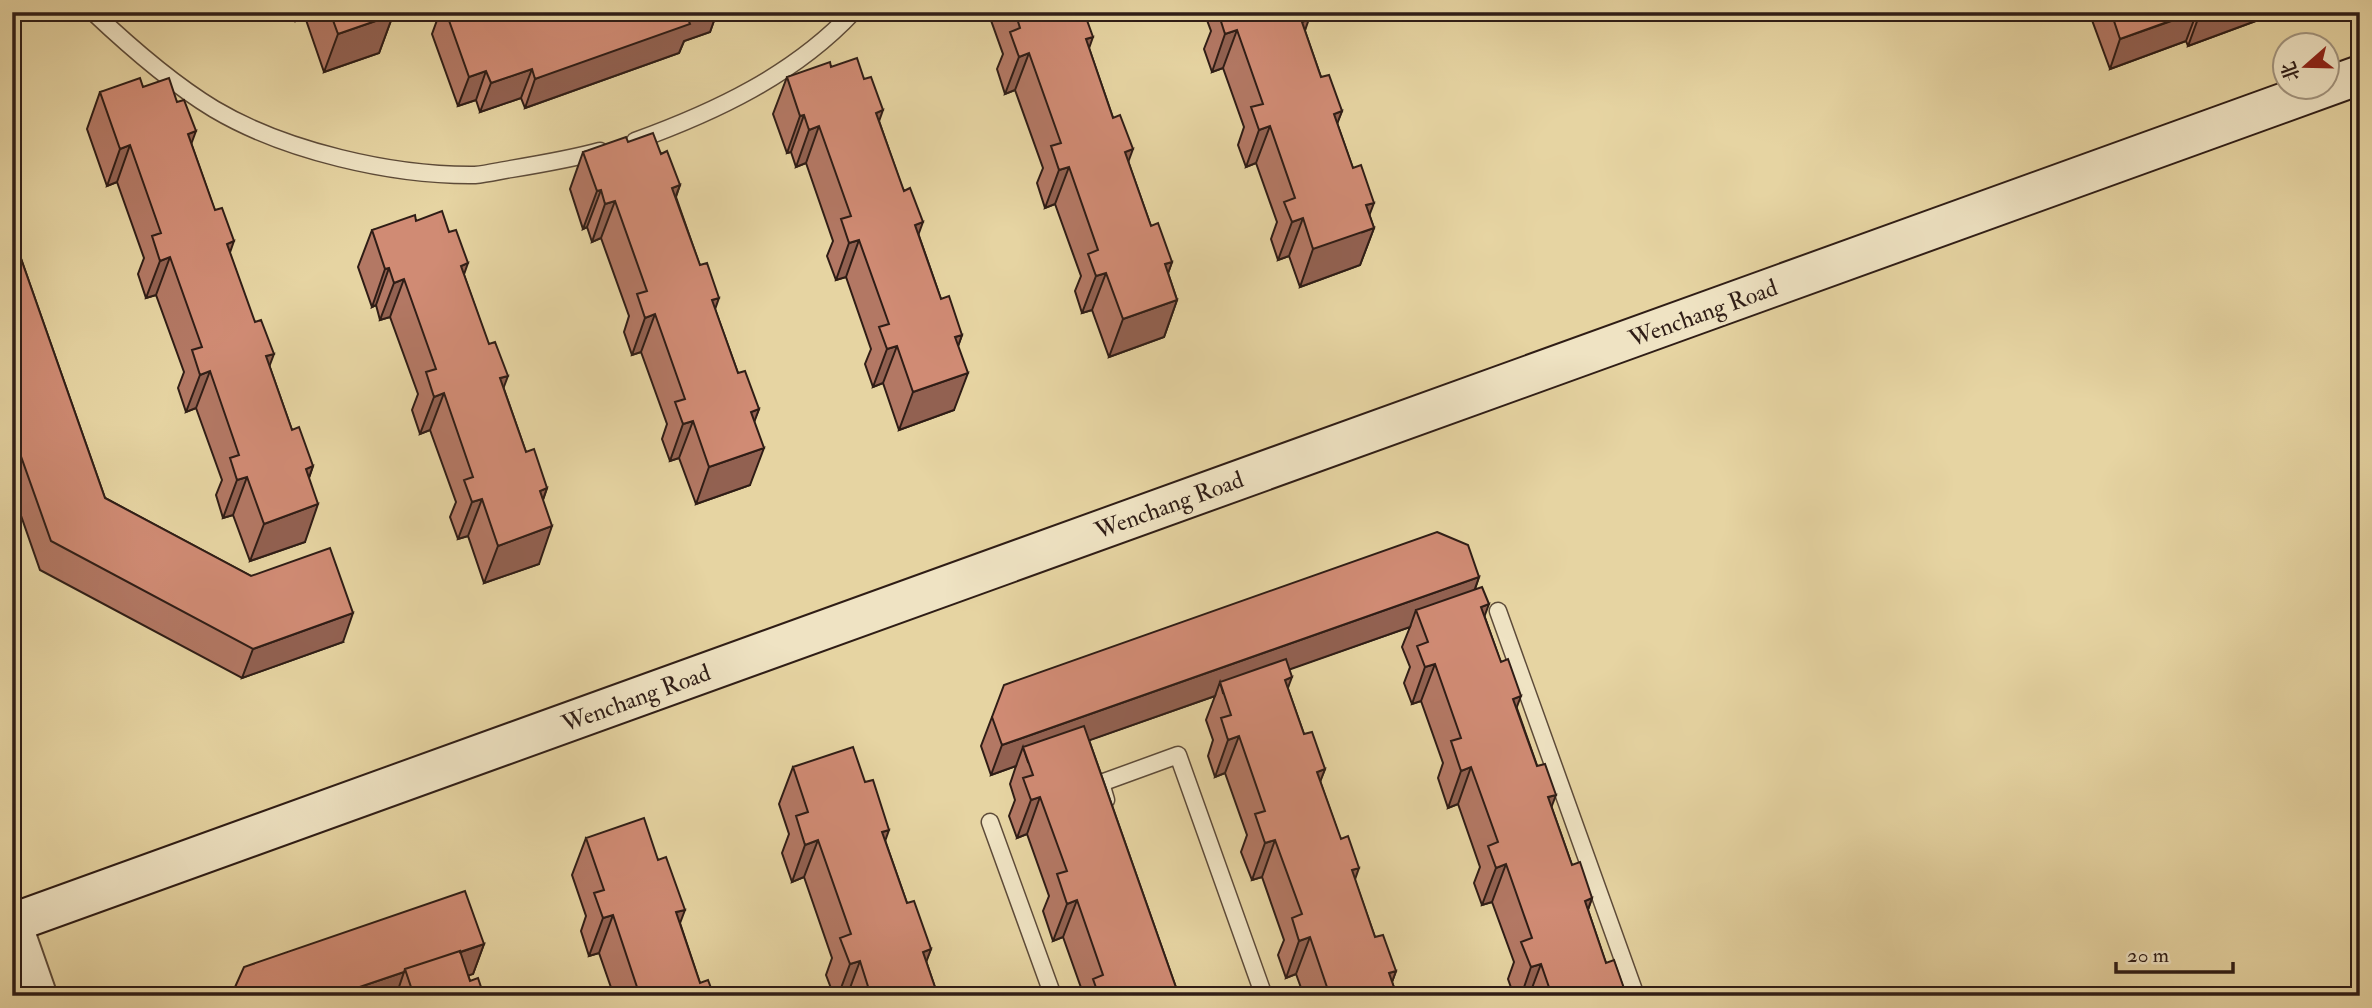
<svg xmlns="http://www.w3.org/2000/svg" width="2372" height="1008" viewBox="0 0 2372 1008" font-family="'IM FELL Double Pica','Noto Serif SC',serif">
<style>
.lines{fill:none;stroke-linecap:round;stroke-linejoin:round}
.lane-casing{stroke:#5d4b39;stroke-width:19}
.street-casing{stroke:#5d4b39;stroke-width:37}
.secondary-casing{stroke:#2f1d16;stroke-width:42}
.lane{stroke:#efe3c3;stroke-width:16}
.street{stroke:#efe3c3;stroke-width:33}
.secondary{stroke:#efe3c3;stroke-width:38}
.wall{fill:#b37864;stroke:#2f1d16;stroke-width:2}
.shaded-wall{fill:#926151;stroke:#2f1d16;stroke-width:2}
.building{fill:#d08b74;stroke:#2f1d16;stroke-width:2}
.labels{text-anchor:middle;stroke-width:6;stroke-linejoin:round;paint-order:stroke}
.street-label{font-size:24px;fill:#2f1d16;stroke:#efe3c3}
</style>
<rect width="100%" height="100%" fill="#e6d4a2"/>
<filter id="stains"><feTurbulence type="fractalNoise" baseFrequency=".00286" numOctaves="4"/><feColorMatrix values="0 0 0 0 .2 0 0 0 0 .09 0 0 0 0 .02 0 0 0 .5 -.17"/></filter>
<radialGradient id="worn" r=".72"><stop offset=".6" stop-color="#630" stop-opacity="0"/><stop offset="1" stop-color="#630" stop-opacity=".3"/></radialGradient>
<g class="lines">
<defs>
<path id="lane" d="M93,12C130,47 171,83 214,109C285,151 392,176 475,175C487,174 499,171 511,169C541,164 571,159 600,151
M635,141C715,112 794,75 853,12
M1498,611L1636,996
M1106,800L1101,783L1178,755L1264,996
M990,822L1053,996"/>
<path id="street" d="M12,916L40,996"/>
<path id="secondary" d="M12,923L2360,75"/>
</defs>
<!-- lane casing -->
<use href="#lane" class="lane-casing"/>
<!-- street casing -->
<use href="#street" class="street-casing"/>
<!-- secondary casing -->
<use href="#secondary" class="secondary-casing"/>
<!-- lane -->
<use href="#lane" class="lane"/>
<!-- street -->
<use href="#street" class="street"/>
<!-- secondary -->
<use href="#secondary" class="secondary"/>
</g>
<!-- wall -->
<path class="wall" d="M293,12H392L393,15L379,53L324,72L305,17L296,21Z
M440,12H721L720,14L716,15L710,32L684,41L679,53L525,108L521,98L480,112L476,100L458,106L432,34Z
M988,12H1084L1089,48L1128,161L1151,226L1172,262L1168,273L1177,300L1164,337L1109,357L1092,310L1082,313L1075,291L1081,276L1055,204L1045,208L1037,183L1043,168L1015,90L1005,94L997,69L1003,54Z
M1204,12H1307L1305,31L1321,77L1342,111L1337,123L1374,228L1360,265L1300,287L1289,256L1278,260L1271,239L1277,222L1256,163L1246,167L1238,145L1244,127L1223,68L1212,72L1204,49L1211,31Z
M2089,12H2280L2188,46L2186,41L2110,69Z
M831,67L879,121L941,299L962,335L958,346L954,410L899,430L883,383L873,387L865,364L871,349L846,277L836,280L827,256L833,241L806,163L796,167L791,152L787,153L773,114L787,77Z
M143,87L191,143L292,430L313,466L309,478L305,542L250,561L233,515L223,518L216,495L222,480L196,408L186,412L178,388L184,372L156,295L146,298L138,274L144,258L117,182L107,186L87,129L100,92Z
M628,142L661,154L680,185L676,197L715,309L738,373L759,409L754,421L750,485L696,504L679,458L670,461L662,439L667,424L641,352L632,355L624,332L629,316L601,238L592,242L587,227L583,229L570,189L583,152Z
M416,221L464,275L526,452L547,488L543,500L539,564L484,583L468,536L458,539L450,517L456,502L430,430L420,434L412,410L418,394L390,317L380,320L376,305L372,307L358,267L372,230Z
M12,233L105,498L251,576L343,642L242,678L40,570L12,490Z
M1479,577L1475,589L1572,865L1592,898L1588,910L1606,963L1626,994V996H1514L1508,979L1514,962L1492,902L1482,905L1474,883L1480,867L1458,804L1448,808L1438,778L1443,763L1421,701L1412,704L1404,683L1410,667L1402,647L1410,627L1289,669L1288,689L1304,734L1325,769L1320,781L1375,937L1396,971L1392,982L1397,996H1304L1296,974L1286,978L1278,955L1284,940L1262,877L1252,880L1241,852L1247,835L1225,773L1215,777L1208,756L1213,740L1206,720L1215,696L1089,740L1179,996H1084L1063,937L1053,941L1043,911L1049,896L1027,834L1017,838L1009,816L1015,800L1010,784L1016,766L991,775L981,746L992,717Z
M793,767L885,840L907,903L931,949L926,961L938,996H834L826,975L832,958L804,877L792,882L782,853L789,834L779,804Z
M586,838L680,923L700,983L714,996H614L599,953L589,956L581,931L586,916L572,875Z
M484,944L473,974L468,975L470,981L484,996H231Z"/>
<!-- shaded-wall -->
<path class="shaded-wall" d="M299,12H307L305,17L296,21Z
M693,12H721L720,14L716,15L710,32L684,41L679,53L525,108L535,79Z
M2197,12L2186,41L2110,69L2120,39Z
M2210,12H2280L2188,46L2199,16Z
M393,15L379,53L324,72L338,34Z
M1309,19L1296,56L1302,22Z
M1237,30L1223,68L1212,72L1225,34Z
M1093,37L1080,74L1086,39Z
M1029,53L1015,90L1005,94L1019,57Z
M532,69L521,98L480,112L491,83Z
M486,71L476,100L458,106L469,77Z
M883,110L870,147L876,113Z
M1342,111L1328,148L1334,114Z
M804,115L791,152L787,153L800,116Z
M819,126L806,163L796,167L809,130Z
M1270,126L1256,163L1246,167L1259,130Z
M196,131L182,169L188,134Z
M130,145L117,182L107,186L120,149Z
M1133,149L1119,187L1125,152Z
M1069,167L1055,204L1045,208L1059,170Z
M680,185L666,222L672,188Z
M601,190L587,227L583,229L597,191Z
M615,201L601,238L592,242L605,204Z
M1374,203L1363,232L1374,228L1360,265L1300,287L1313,249L1366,205Z
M1303,218L1289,256L1278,260L1292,222Z
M923,222L909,260L915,225Z
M859,240L846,277L836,280L849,243Z
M234,241L221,278L227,244Z
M170,257L156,295L146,298L160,261Z
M1172,262L1159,299L1165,264Z
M468,263L455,300L461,266Z
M389,268L376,305L372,307L385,269Z
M1106,273L1092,310L1082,313L1096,276Z
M404,279L390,317L380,320L394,283Z
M719,298L706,335L712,300Z
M1177,300L1164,337L1109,357L1123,319Z
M655,314L641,352L632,355L645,318Z
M962,335L949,372L955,337Z
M897,346L883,383L873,387L887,349Z
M274,354L260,391L266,356Z
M210,371L196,408L186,412L200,375Z
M968,373L954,410L899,430L913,392Z
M508,376L494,413L500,378Z
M444,393L430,430L420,434L434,397Z
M759,409L745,447L751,412Z
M693,421L679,458L670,461L683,424Z
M764,448L750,485L696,504L709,467Z
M313,466L300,503L306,469Z
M247,477L233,515L223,518L237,480Z
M547,488L534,525L540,491Z
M482,499L468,536L458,539L472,502Z
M318,504L305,542L250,561L264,524Z
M552,526L539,564L484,583L498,546Z
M1479,577L1469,606L1416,610L1410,627L1223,693L1220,682L1215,696L1028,762L1023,747L1016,766L991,775L1002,745Z
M1489,604L1475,642L1481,607Z
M353,613L343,642L242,678L253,649Z
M1435,664L1421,701L1412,704L1425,667Z
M1292,677L1278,714L1285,680Z
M1521,696L1507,733L1513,699Z
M1239,736L1225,773L1215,777L1228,740Z
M1471,767L1458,804L1448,808L1461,771Z
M1325,769L1311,806L1317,772Z
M1556,795L1542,832L1548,797Z
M1040,797L1027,834L1017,838L1031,800Z
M889,830L876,867L882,832Z
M818,840L804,877L792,882L805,845Z
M1275,840L1262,877L1252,880L1265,843Z
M1506,864L1492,902L1482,905L1496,868Z
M1359,868L1346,905L1352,870Z
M1592,898L1579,935L1585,901Z
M1077,900L1063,937L1053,941L1067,904Z
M685,910L671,947L676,912Z
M613,915L599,953L589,956L603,918Z
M1310,937L1296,974L1286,978L1299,941Z
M484,944L473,974L414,994L406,971Z
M931,949L917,987L923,952Z
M860,961L847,996H838L850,964Z
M1541,964L1529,996H1521L1531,967Z
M1396,971L1387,996L1389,973Z
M404,972L396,996H333Z"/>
<!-- building -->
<path class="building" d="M330,12H392L393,15L338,34Z
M446,12H693L686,14L690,24L535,79L532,69L491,83L486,71L469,77Z
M1015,12H1084L1093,37L1086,39L1113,118L1120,115L1133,149L1125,152L1151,226L1158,223L1172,262L1165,264L1177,300L1123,319L1106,273L1096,276L1088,254L1098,250L1069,167L1059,170L1051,146L1061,143L1029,53L1019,57L1010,32L1020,28Z
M1218,12H1307L1309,19L1302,22L1321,77L1329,75L1342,111L1334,114L1353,168L1361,165L1374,203L1366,205L1374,228L1313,249L1303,218L1292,222L1284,202L1295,198L1270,126L1259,130L1251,107L1263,104L1237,30L1225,34Z
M2111,12H2195L2120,39Z
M2197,12H2210L2199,16Z
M857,58L864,79L871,77L883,110L876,113L904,191L910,188L923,222L915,225L941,299L949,296L962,335L955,337L968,373L913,392L897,346L887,349L879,327L889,324L859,240L849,243L841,219L851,216L819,126L809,130L804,115L800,116L787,77L830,62L831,67Z
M140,78L143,87L169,78L177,102L184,100L196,131L188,134L215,210L222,208L234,241L227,244L255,322L261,320L274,354L266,356L292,430L299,427L313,466L306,469L318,504L264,524L247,477L237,480L230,458L239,455L210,371L200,375L192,350L202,347L170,257L160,261L152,236L161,233L130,145L120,149L100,92Z
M653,133L661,154L667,151L680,185L672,188L700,265L707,263L719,298L712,300L738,373L745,371L759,409L751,412L764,448L709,467L693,421L683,424L675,402L685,399L655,314L645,318L637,294L647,291L615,201L605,204L601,190L597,191L583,152L626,137L628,142Z
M442,211L449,232L456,230L468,263L461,266L489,344L495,342L508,376L500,378L526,452L534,449L547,488L540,491L552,526L498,546L482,499L472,502L464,480L473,477L444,393L434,397L426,372L436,369L404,279L394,283L389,268L385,269L372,230L415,215L416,221Z
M12,233L105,498L251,576L330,548L353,613L253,649L51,541L12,431Z
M1437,532L1468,545L1479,577L1002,745L992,717L1004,685Z
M1482,587L1489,604L1481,607L1501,662L1508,659L1521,696L1513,699L1537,766L1545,764L1556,795L1548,797L1572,865L1580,862L1592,898L1585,901L1606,963L1614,960L1626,994L1620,996H1552L1541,964L1531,967L1521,942L1532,938L1506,864L1496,868L1488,846L1498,842L1471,767L1461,771L1451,741L1461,738L1435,664L1425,667L1417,646L1428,642L1416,610Z
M1286,659L1292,677L1285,680L1304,734L1312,732L1325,769L1317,772L1341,839L1348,836L1359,868L1352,870L1375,937L1383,935L1396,971L1389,973L1397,996H1330L1310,937L1299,941L1292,918L1302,914L1275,840L1265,843L1255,814L1265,811L1239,736L1228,740L1221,718L1231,715L1220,682Z
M1084,726L1179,996H1099L1093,979L1103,975L1077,900L1067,904L1057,874L1067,871L1040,797L1031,800L1023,778L1033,775L1023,747Z
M853,747L865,782L873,780L889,830L882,832L907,903L914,901L931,949L923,952L938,996H871L860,961L850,964L840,938L851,934L818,840L805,845L796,816L808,812L793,767Z
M644,818L658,860L666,857L685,910L676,912L700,983L708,980L714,996H640L613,915L603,918L594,893L604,890L586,838Z
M465,891L484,944L460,952V951L405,969L404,972L333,996H231L244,967Z
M460,951L470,981L478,978L484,996H414L405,969Z"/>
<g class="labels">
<!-- street labels -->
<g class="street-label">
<text transform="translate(1703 313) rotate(-20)" y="8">Wenchang Road</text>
<text transform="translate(1169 505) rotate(-20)" y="8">Wenchang Road</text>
<text transform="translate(636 698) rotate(-20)" y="8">Wenchang Road</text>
</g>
</g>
<!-- margin -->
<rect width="2372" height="1008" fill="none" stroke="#e6d4a2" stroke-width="42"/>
<rect x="14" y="14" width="2344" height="980" fill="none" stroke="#2f1d16" stroke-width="3.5"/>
<rect x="21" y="21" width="2330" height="966" fill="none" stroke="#2f1d16" stroke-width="2"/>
<!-- north arrow -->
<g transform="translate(2306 66) rotate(250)"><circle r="33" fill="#efe3c3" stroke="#a2947e" stroke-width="2"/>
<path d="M0-5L12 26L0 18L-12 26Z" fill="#8f2418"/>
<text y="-10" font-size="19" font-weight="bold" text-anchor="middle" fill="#2f1d16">北</text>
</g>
<!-- scale -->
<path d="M2116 962v10h117v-10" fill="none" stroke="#2f1d16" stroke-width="3.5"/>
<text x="2127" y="962" font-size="21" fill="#2f1d16" stroke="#efe3c3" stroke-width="5" paint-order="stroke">20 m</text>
<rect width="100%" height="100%" filter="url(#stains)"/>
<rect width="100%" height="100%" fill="url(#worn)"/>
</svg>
